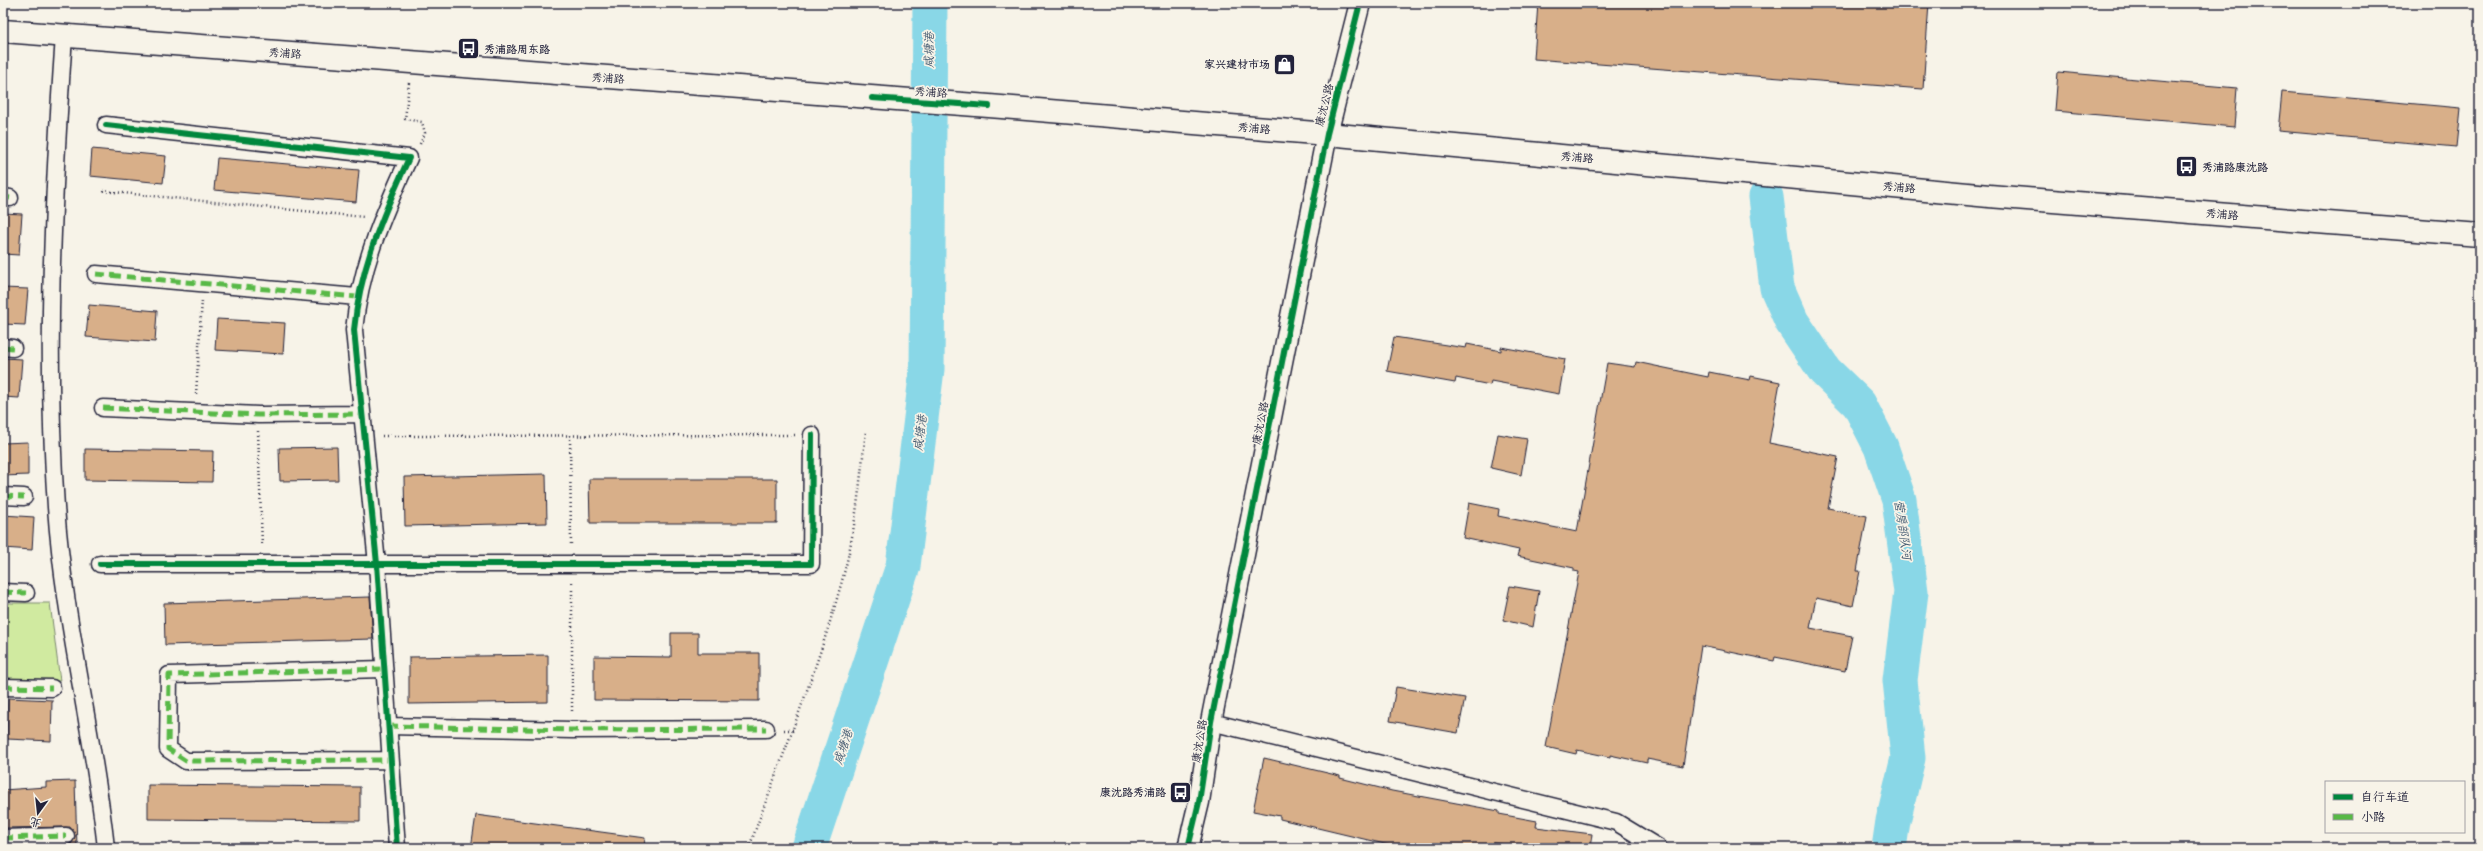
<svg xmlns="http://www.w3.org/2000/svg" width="2483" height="851" viewBox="0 0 2483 851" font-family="Sriracha,'LXGW WenKai TC',sans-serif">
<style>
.green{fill:#d0eaa0;stroke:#79866e}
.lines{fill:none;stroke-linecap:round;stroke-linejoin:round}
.river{stroke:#89d7e7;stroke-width:35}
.building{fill:#d8af89;stroke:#22223b}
.minor-casing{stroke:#22223b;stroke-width:19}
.tertiary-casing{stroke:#22223b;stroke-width:23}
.secondary-casing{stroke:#22223b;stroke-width:25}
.path{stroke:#22223b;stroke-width:2.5;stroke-dasharray:1 3;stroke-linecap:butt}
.minor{stroke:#f7f3e8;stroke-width:16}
.tertiary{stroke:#f7f3e8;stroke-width:20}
.secondary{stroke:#f7f3e8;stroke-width:22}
.quiet{stroke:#58b947;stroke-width:5;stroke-dasharray:10 5;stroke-linecap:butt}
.cycleway-casing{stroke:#f7f3e8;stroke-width:8}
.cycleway{stroke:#00873e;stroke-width:6}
.labels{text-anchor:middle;stroke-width:3.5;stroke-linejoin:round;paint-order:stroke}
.poi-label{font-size:11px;font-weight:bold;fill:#22223b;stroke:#f7f3e8;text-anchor:start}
.street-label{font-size:11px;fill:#22223b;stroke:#f7f3e8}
.water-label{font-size:12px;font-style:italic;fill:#41586f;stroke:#f7f3e8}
</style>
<rect width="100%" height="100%" fill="#f7f3e8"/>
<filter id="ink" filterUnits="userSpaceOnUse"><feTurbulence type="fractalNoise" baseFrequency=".025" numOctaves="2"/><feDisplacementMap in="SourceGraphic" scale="8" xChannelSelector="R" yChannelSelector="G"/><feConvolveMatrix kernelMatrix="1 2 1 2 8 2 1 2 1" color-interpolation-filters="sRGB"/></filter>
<g filter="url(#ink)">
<!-- green -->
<path class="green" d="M3,603H50L60,681L3,678Z"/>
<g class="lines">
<!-- river -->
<path class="river" d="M1766,197L1777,288L1792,322L1825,371L1859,404L1881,447L1899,500L1911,592L1900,680L1908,758L1893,821L1889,848
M809,848L903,566L927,369L930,3"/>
</g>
<!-- building -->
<path class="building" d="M1538,3H1929L1923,89L1534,59Z
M2058,72L2237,88L2234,127L2055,111Z
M2282,92L2461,108L2457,147L2278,131Z
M92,149L166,156L163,183L90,176Z
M217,158L359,170L356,202L214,190Z
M3,213L22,214L19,255L3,254Z
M3,288L28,289L25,325L3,324Z
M89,305L157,311L155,342L86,337Z
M217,319L285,323L283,354L215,350Z
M1394,337L1466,348L1467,344L1501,351V347L1565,359L1559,394L1491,381L1490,385L1456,378L1455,383L1387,371Z
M3,358L22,359L19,398L3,397Z
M1636,362L1708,377L1709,372L1750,380L1751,376L1780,382L1769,443L1838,457L1828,508L1867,516L1857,571H1860L1853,606L1816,598L1810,628L1852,636L1845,671L1775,657L1774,661L1701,646L1683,766L1647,759V763L1610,755V757L1577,750L1576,754L1546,747L1579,572L1574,571V568L1517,556L1519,550L1463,538L1469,503L1499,509L1498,516L1577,532L1607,363L1635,367Z
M1498,434L1527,439L1521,475L1491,468Z
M28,442V475L3,476V443Z
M337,447L338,480L280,481L279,448Z
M85,449L213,451L212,482L85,480Z
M546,474L547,523L405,526L404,477Z
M589,479H777V523H590Z
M3,515L34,517L32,550L3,548Z
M1510,586L1539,591L1533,627L1503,620Z
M370,597L373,639L165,645L164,603Z
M671,633H698V653H759V701L594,700V656L671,657Z
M548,655V702L409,704V657Z
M1396,687L1465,698L1458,733L1390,721Z
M8,698L52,700L51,741L7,739Z
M1264,758L1340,776V778L1392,791L1499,811V814L1537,821L1536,827L1592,834L1590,848H1523L1493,843L1492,848H1389V845L1280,819V816L1253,811Z
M75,781L77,848H34L71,844L75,836L70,827L3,828V790L46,787V782Z
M148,785L360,787V821L148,819Z
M476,815L645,838L644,848H471Z"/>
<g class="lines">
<defs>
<path id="minor" d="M64,36C53,193 45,350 56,507C64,622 94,734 106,848
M106,125L409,158C383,214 360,268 354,330L377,564L397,848
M3,197L10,198
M96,274L357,297
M3,347L13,348
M103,408L258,415L361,414
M3,496L24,497
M100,564H811L812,435
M3,592L26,593
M383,669L169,675L168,749L186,761L390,760
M3,687L52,688
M1211,722L1616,822L1659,848
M388,726L572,730L766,729
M3,838L66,836"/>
<path id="tertiary" d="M1188,848L1199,802L1211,722L1327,134L1360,3"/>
<path id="secondary" d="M3,31L989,106L1327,134L1989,196L2480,235"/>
</defs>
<!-- minor casing -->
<use href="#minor" class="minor-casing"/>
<!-- tertiary casing -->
<use href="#tertiary" class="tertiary-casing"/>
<!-- secondary casing -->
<use href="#secondary" class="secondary-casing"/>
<!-- path -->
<path class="path" d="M409,83L405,119L422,122L425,133L419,146
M103,191L364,217
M196,394L202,300
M258,431L262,546
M570,435L571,547
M382,436L795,435
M572,582V713
M784,730H793
M749,848C781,758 818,670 843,577C856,530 860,479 866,431"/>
<!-- minor -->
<use href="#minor" class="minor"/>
<!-- tertiary -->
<use href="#tertiary" class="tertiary"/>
<!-- secondary -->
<use href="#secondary" class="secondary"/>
<!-- quiet -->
<path class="quiet" d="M3,197L10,198
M96,274L357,297
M3,347L13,348
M103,408L258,415L361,414
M3,496L24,497
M3,592L26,593
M383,669L169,675L168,749L186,761L390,760
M3,687L52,688
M388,726L572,730L766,729
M3,838L66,836"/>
<defs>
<path id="cycleway" d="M872,98L989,106
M106,125L409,158C383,214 360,268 354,330L377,564L397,848
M100,564H811L812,435
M1188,848L1199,802L1211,722L1327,134L1360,3"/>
</defs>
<!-- cycleway casing -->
<use href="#cycleway" class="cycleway-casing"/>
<!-- cycleway -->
<use href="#cycleway" class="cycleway"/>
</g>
</g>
<!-- icons -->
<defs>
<symbol id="bus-square" viewBox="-11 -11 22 22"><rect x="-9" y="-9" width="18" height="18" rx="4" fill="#22223b" stroke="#f7f3e8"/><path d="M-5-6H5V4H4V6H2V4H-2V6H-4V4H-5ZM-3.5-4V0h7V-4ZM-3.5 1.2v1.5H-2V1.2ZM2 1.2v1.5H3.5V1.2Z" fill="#fff"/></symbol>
<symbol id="shop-square" viewBox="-11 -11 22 22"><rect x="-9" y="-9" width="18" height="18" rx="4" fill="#22223b" stroke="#f7f3e8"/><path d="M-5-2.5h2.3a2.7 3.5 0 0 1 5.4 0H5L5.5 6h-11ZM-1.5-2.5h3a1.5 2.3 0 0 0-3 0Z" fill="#fff"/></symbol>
</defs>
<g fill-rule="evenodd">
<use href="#bus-square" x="456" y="36" width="25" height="25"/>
<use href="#shop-square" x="1272" y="52" width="25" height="25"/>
<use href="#bus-square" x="2174" y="154" width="25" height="25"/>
<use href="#bus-square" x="1168" y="780" width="25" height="25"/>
</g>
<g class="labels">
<!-- poi labels -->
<g class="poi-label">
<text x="484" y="53">秀浦路周东路</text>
<text x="1270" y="68" text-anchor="end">家兴建材市场</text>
<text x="2202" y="171">秀浦路康沈路</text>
<text x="1166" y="796" text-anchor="end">康沈路秀浦路</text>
</g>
<!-- street labels -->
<g class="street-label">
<text transform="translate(285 53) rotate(4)" y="4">秀浦路</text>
<text transform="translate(608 78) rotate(4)" y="4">秀浦路</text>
<text transform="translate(931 92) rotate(4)" y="4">秀浦路</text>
<text transform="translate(1324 105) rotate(-76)" y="4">康沈公路</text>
<text transform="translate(1254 128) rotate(5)" y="4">秀浦路</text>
<text transform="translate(1577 157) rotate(5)" y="4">秀浦路</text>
<text transform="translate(1899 187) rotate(5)" y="4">秀浦路</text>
<text transform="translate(2222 214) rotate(5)" y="4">秀浦路</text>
<text transform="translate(1260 423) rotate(-79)" y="4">康沈公路</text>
<text transform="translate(1199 741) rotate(-81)" y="4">康沈公路</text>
</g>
<!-- water labels -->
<g class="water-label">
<text transform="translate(929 50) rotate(-90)" y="4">咸塘港</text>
<text transform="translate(920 433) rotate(-83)" y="4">咸塘港</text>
<text transform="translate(1903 530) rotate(82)" y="4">营房部队河</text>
<text transform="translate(843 747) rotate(-72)" y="4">咸塘港</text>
</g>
</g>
<!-- margin -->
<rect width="2483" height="851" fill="none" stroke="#f7f3e8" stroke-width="16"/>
<rect x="8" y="8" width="2467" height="835" fill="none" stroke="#22223b" stroke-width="1.5" filter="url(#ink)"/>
<!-- legend -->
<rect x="2325" y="781" width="140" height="52" fill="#f7f3e8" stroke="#a29fa3"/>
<rect x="2333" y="794" width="20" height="6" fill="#00873e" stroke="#a29fa3"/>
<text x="2361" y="801" font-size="12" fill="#22223b">自行车道</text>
<rect x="2333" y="814" width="20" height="6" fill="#58b947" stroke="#a29fa3"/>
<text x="2361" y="821" font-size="12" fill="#22223b">小路</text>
<!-- north arrow -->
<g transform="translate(38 813) rotate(195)" stroke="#f7f3e8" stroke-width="3" paint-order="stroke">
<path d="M0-3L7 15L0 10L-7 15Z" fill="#22223b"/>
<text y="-6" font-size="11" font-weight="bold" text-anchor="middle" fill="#22223b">北</text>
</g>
</svg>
